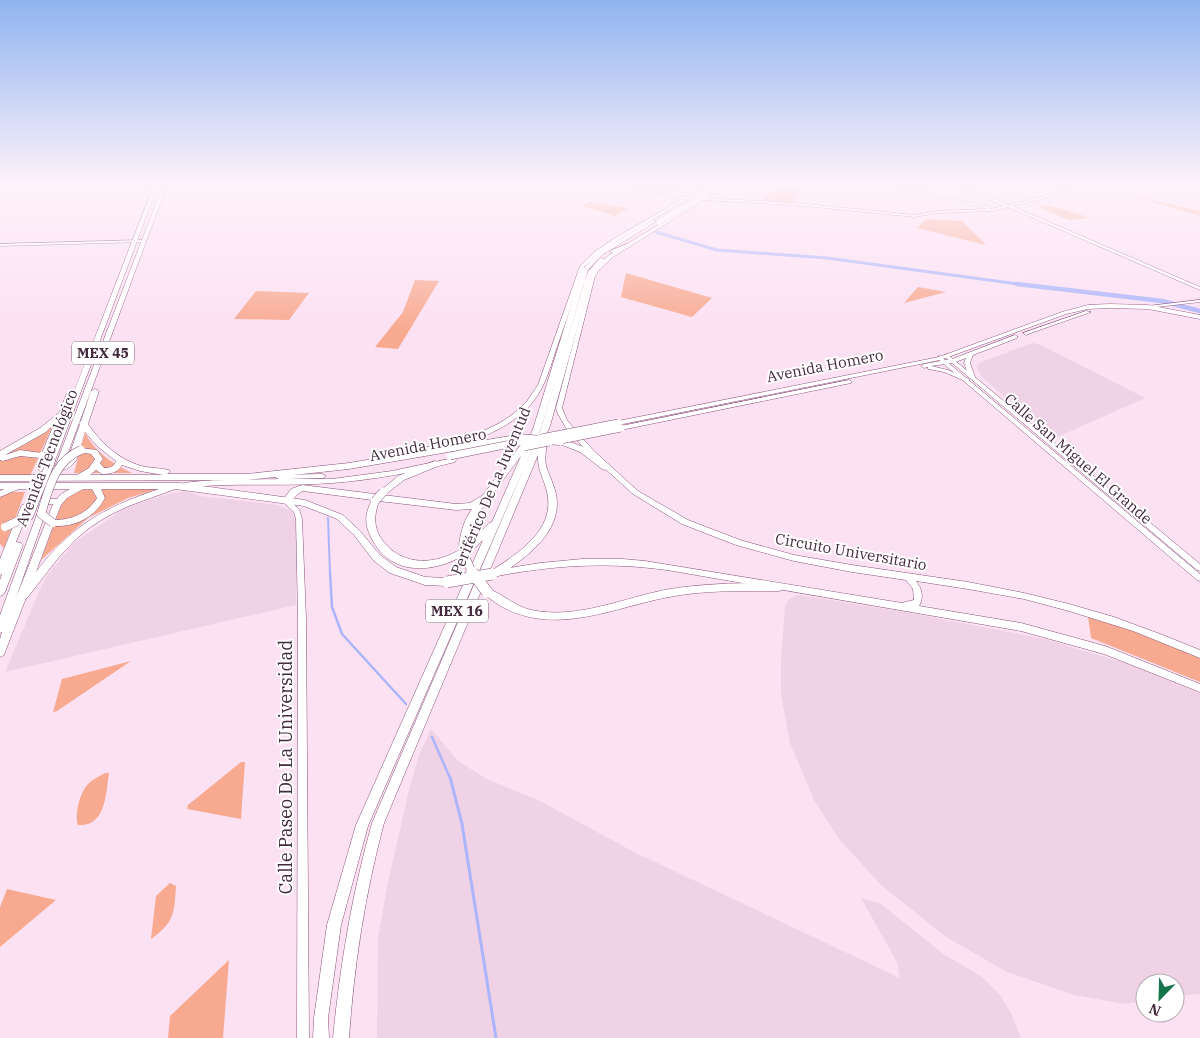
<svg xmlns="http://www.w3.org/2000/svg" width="1200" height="1038" viewBox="0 0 1200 1038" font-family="'IBM Plex Serif',serif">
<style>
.built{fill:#efd2e5}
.green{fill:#f8aa91}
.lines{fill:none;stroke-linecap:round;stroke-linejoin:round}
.stream-far2{stroke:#acb5fc;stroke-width:2}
.stream-far1{stroke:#acb5fc;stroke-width:2.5}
.stream{stroke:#acb5fc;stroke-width:3}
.canal-far1{stroke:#acb5fc;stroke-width:3}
.canal{stroke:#acb5fc;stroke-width:4.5}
.tertiary-casing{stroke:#8a5179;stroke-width:1}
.secondary-casing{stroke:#8a5179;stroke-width:1}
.primary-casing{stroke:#8a5179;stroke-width:1}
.trunk-casing{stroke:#8a5179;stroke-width:1}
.tertiary{fill:#fff;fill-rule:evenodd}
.secondary{fill:#fff;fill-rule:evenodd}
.primary{fill:#fff;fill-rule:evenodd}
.trunk{fill:#fff;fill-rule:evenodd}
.secondary-bridge-casing{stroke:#8a5179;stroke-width:8;stroke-linecap:butt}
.primary-bridge-far1-casing{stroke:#8a5179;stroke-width:9;stroke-linecap:butt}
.primary-bridge-casing{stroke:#8a5179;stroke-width:12;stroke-linecap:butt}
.trunk-bridge-far2-casing{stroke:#8a5179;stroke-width:5.5;stroke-linecap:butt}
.trunk-bridge-far1-casing{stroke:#8a5179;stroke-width:9;stroke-linecap:butt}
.trunk-bridge-casing{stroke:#8a5179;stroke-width:12;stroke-linecap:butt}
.secondary-bridge{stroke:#fff;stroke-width:7}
.primary-bridge-far1{stroke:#fff;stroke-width:8}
.primary-bridge{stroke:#fff;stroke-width:11}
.trunk-bridge-far2{stroke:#fff;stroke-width:5}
.trunk-bridge-far1{stroke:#fff;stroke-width:8}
.trunk-bridge{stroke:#fff;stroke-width:11}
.labels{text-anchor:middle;stroke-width:4;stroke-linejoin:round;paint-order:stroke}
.shield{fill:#fff;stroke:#7b6a76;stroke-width:1}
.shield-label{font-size:14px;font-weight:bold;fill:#432a3c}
.street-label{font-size:15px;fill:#432a3c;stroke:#fff}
.near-street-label{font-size:18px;fill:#432a3c;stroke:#fff}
</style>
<rect width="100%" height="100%" fill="#fce1f3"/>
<!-- built -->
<path class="built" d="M632,185H692L672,196Z
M1032,343L1041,345L1145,398L1053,439L982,377L977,368L979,363Z
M185,491L200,496L277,505L293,512L297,529L296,605L5,672L41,587L48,574L74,543L125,508L168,494Z
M798,595L899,611L1045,639L1135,666L1200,693V994L1175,996V983H1145V1001L1125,1004L1074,995L1007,972L946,937L881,885L840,840L814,800L790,743L781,694V660L785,606L789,599Z
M431,729L458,761L487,779L542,802L634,852L900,978L897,962L861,898L881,904L942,953L982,977L1000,995L1011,1013L1021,1038H377L378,938L387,887L409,790L418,758Z"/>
<!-- green -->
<path class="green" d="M782,185H807L796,194L793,203L761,201Z
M1117,192L1200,211V216L1118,192Z
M589,202L628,208L615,216L583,206Z
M1047,205L1088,217L1089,218L1069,220L1038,207Z
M926,219L962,221L986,245L917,228Z
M626,273L712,298L692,317L621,297Z
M415,280L439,281L398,349L375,347L403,312Z
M918,287L946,292L904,303Z
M256,291L309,293L289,320L234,319Z
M52,427L30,476H0V456L26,444Z
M85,433C95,452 113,464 132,473H74Z
M158,489L128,498L88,518L41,560L67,490Z
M0,492H25L4,548L0,544Z
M1088,616L1120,626L1200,657V682L1091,638Z
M131,661L57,711L53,712L62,679Z
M241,762H245L241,819L187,809L188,805Z
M105,773H109C106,793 106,827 78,825C74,815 80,792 88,784C93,779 100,776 105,773Z
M170,883L176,886C174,913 175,922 151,939L156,896Z
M7,889L56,900L0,947V907Z
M229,960L223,1038H168L170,1016Z"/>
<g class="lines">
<!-- stream-far2 -->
<path class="stream-far2" d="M328,518L330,574"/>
<!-- stream-far1 -->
<path class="stream-far1" d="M330,572L332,607L342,634L406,704
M432,737L450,778"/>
<!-- stream -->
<path class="stream" d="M450,777L462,824L496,1038"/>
<!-- canal-far1 -->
<path class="canal-far1" d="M656,232L717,250L827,258L1026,285"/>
<!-- canal -->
<path class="canal" d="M1017,284L1162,301L1200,311"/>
<defs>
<path id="tertiary" d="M887,185H893L989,207L991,208L990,209L1004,206L957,185H962L1008,205L1037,198L1077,185H1082L1039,200L1012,206L1200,287V290L1008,207L992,211L936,213L915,217L795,205L703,200L701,199L703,198L795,203L915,215L936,211L988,209Z
M145,240L146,241L144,242L0,246V244Z
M1200,300V302L1148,308L1146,307L1148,306Z
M947,354L1200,564V571L1197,570L945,357L944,356Z
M940,356L1200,574V581L1197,580L938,359L937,358Z
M284,499H288L299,509L302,519L306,618L309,1038H297L298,618L296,519L294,512L284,503L283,501Z"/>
<path id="secondary" d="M628,185H634C645,188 675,199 686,197C695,195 701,184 711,185L619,240L598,254L584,267C576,293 567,318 558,344C551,364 546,386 532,403C501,440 447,447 403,457H401L400,455L401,453C444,442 495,437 527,401C531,396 534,390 538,385L580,266L594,252L615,238L682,199L673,198Z
M724,185H728L613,257L599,270L595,276L562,408L567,420L580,436L594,451L638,491L688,520L740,540L794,555L852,565L968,582L1024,593L1069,604L1114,617L1160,634L1200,650V658L1133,631L1069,611L1024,599L968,589L916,581C922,588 924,598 919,606L1021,623L1105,646L1200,684V692L1104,654L1021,631L667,570C607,562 556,565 497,576L494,575L493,573L494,571L497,570L540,563L582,559H623L645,561L902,603L905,602L914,600L913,589L906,580L852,572L794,561L736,545L682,524L633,494L590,455L566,428L558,414L556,408L591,276L595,268L609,255Z
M1110,304L1148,305L1200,315V319L1148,309L1110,308L1088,309L1066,314L940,360L618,425L615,423L618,421L939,357L1062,312L1088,305Z
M1086,311L1091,312L1028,334L1026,335L1023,333Z
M1015,335L1018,337L1017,338L973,355L970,363L975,377L974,378H970L969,377L964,363L966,358L953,363L931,366L948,370L969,379V381H965L944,372L928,369V367L924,368L921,366L924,364L952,359Z
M849,380L851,381V383L621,430L618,428L621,426Z
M453,458H455L456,460L455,462C415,472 373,480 332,483C281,487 230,482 180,488L176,486C187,478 261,480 279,479L275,477L279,475L322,474L326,476L324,478L287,479H332L392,471Z"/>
<path id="primary" d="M154,185H158L55,461L51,464L47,461L53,446L45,465L46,466H57L56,464L163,185H167L65,461L68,459L80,424L79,423L81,421L91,391L95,389L99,391L88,424C101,443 118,459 141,466C150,468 160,468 169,470L170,472L167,474H247L349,463L516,435L520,438L519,440L349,469L247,480L0,481V475H77L89,468L95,459L91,454L79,452C78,455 77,461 74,463C66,472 52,473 40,471L37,465L40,458L20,456L3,461L0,460V451L40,428L59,413L67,393L73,394ZM54,424L42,453L20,450L5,455L46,432ZM85,432L97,446L116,461C114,467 110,468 104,468L100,463L103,459L97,450L80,448ZM122,465L140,471L163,475H90L96,470L102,474C110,474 118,473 122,465Z
M560,438L586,448L609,467L605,470L602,469L580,452L557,443L556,441Z
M0,483H180L305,500L343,515L360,531L380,555L396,567L425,577L447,578L450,579L452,582L450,585L447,586L425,585L390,573L374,561L354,535L337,519L304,506L175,489L126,507L106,517L89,528L74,541L59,557L27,598H26L5,652L4,655L0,657V639L2,632L0,633V615L37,514L41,511L45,514L16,598L53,504L39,505L29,509L16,542L21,543L23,545L5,592L3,595L0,596V580L2,574L0,575V559L21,507L22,505L38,499H57L61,494L70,489H19L0,497V491L4,489H0ZM83,489H92L97,498C88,513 72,520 55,520L61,505L67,498ZM101,489H159C105,507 71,526 36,572L53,526C76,527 94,518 105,498Z"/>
<path id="trunk" d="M652,220L657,221L602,255L588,270L541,429L368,826L341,925L328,1018L329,1038H313L314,1018L327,925L356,825L483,540C453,571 393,585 371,537C364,524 365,513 372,500L303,491C295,494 293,502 286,504L282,501L291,489L302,485L456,504L470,503L483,495L522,443H527L533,429L582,270L598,253ZM521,456L492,522L489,523L469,543L470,529L475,518ZM379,501L456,510L472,509C464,520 461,531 459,545L462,548C438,565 402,567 383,541C373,528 374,515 379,501Z
M627,244L629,245V247L613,253L610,251Z
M600,258L605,259L594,272L590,283L550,426L544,440L547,442C546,451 544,460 547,469C550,477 554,485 556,494C562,524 539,547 517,563C510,568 499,579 491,577L489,574L491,571C518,553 556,530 547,492C544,479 537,469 538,455L384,823C365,894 354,965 349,1038H333C340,965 352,894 372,823L542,426L584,283L588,272Z
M435,461L439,464L438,466L404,480L386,494H380L379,492L398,476Z
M765,583L782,584L784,587L782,590L779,591C743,591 705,590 669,597C615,607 560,635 506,609C498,605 491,599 484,595L482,592L484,589L487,588C503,594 514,606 531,610C578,620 625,597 670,589C702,584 734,583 765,583Z"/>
</defs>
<!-- tertiary casing -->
<use href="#tertiary" class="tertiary-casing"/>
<!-- secondary casing -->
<use href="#secondary" class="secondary-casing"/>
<!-- primary casing -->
<use href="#primary" class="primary-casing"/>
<!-- trunk casing -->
<use href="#trunk" class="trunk-casing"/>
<!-- tertiary -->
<use href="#tertiary" class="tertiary"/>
<!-- secondary -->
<use href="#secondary" class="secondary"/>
<!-- primary -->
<use href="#primary" class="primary"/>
<!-- trunk -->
<use href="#trunk" class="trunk"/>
<defs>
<path id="secondary-bridge" d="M541,438L618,423
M561,440L621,428
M524,447L549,442
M450,456L530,440"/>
<path id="primary-bridge-far1" d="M516,438L560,441
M53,523L41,514C49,489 54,461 81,450
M5,527L29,516L51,461L42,456"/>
<path id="primary-bridge" d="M447,582L492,574"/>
<path id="trunk-bridge-far2" d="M659,222L721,185"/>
<path id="trunk-bridge-far1" d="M375,501L383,492
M464,545L466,559L473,574"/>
<path id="trunk-bridge" d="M472,572L487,592"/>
</defs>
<!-- secondary-bridge casing -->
<use href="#secondary-bridge" class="secondary-bridge-casing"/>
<!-- primary-bridge-far1 casing -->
<use href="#primary-bridge-far1" class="primary-bridge-far1-casing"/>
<!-- primary-bridge casing -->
<use href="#primary-bridge" class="primary-bridge-casing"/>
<!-- trunk-bridge-far2 casing -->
<use href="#trunk-bridge-far2" class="trunk-bridge-far2-casing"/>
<!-- trunk-bridge-far1 casing -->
<use href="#trunk-bridge-far1" class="trunk-bridge-far1-casing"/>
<!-- trunk-bridge casing -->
<use href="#trunk-bridge" class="trunk-bridge-casing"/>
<!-- secondary-bridge -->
<use href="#secondary-bridge" class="secondary-bridge"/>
<!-- primary-bridge-far1 -->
<use href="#primary-bridge-far1" class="primary-bridge-far1"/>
<!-- primary-bridge -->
<use href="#primary-bridge" class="primary-bridge"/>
<!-- trunk-bridge-far2 -->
<use href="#trunk-bridge-far2" class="trunk-bridge-far2"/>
<!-- trunk-bridge-far1 -->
<use href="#trunk-bridge-far1" class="trunk-bridge-far1"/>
<!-- trunk-bridge -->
<use href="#trunk-bridge" class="trunk-bridge"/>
</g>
<!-- sky -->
<linearGradient id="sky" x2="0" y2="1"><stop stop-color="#90b4f0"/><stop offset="0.56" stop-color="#fef2fa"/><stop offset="1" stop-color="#fef2fa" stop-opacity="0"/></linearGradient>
<rect width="1200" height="330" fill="url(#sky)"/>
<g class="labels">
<!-- shield labels -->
<g class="shield">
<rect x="72" y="341.5" width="62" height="23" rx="4"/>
<rect x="426" y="599.5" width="62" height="23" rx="4"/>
</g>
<g class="shield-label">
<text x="103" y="358">MEX 45</text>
<text x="457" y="616">MEX 16</text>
</g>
<!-- street labels -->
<g class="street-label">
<text transform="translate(825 366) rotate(-11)" y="5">Avenida Homero</text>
<text transform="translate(428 445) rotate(-11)" y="5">Avenida Homero</text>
<text transform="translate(47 458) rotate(-69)" y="5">Avenida Tecnológico</text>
<text transform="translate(1078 459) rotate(41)" y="5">Calle San Miguel El Grande</text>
<text transform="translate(491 491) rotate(-67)" y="5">Periférico De La Juventud</text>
<text transform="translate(851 552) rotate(10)" y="5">Circuito Universitario</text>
</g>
<!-- near-street labels -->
<g class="near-street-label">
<text transform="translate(286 767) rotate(-90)" y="6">Calle Paseo De La Universidad</text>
</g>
</g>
<!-- north arrow -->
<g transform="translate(1160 998) rotate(203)"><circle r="24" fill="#ffffff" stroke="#b4aab1"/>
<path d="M0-4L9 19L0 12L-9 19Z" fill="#14754b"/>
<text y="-8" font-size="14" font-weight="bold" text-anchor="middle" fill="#432a3c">N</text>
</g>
</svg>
